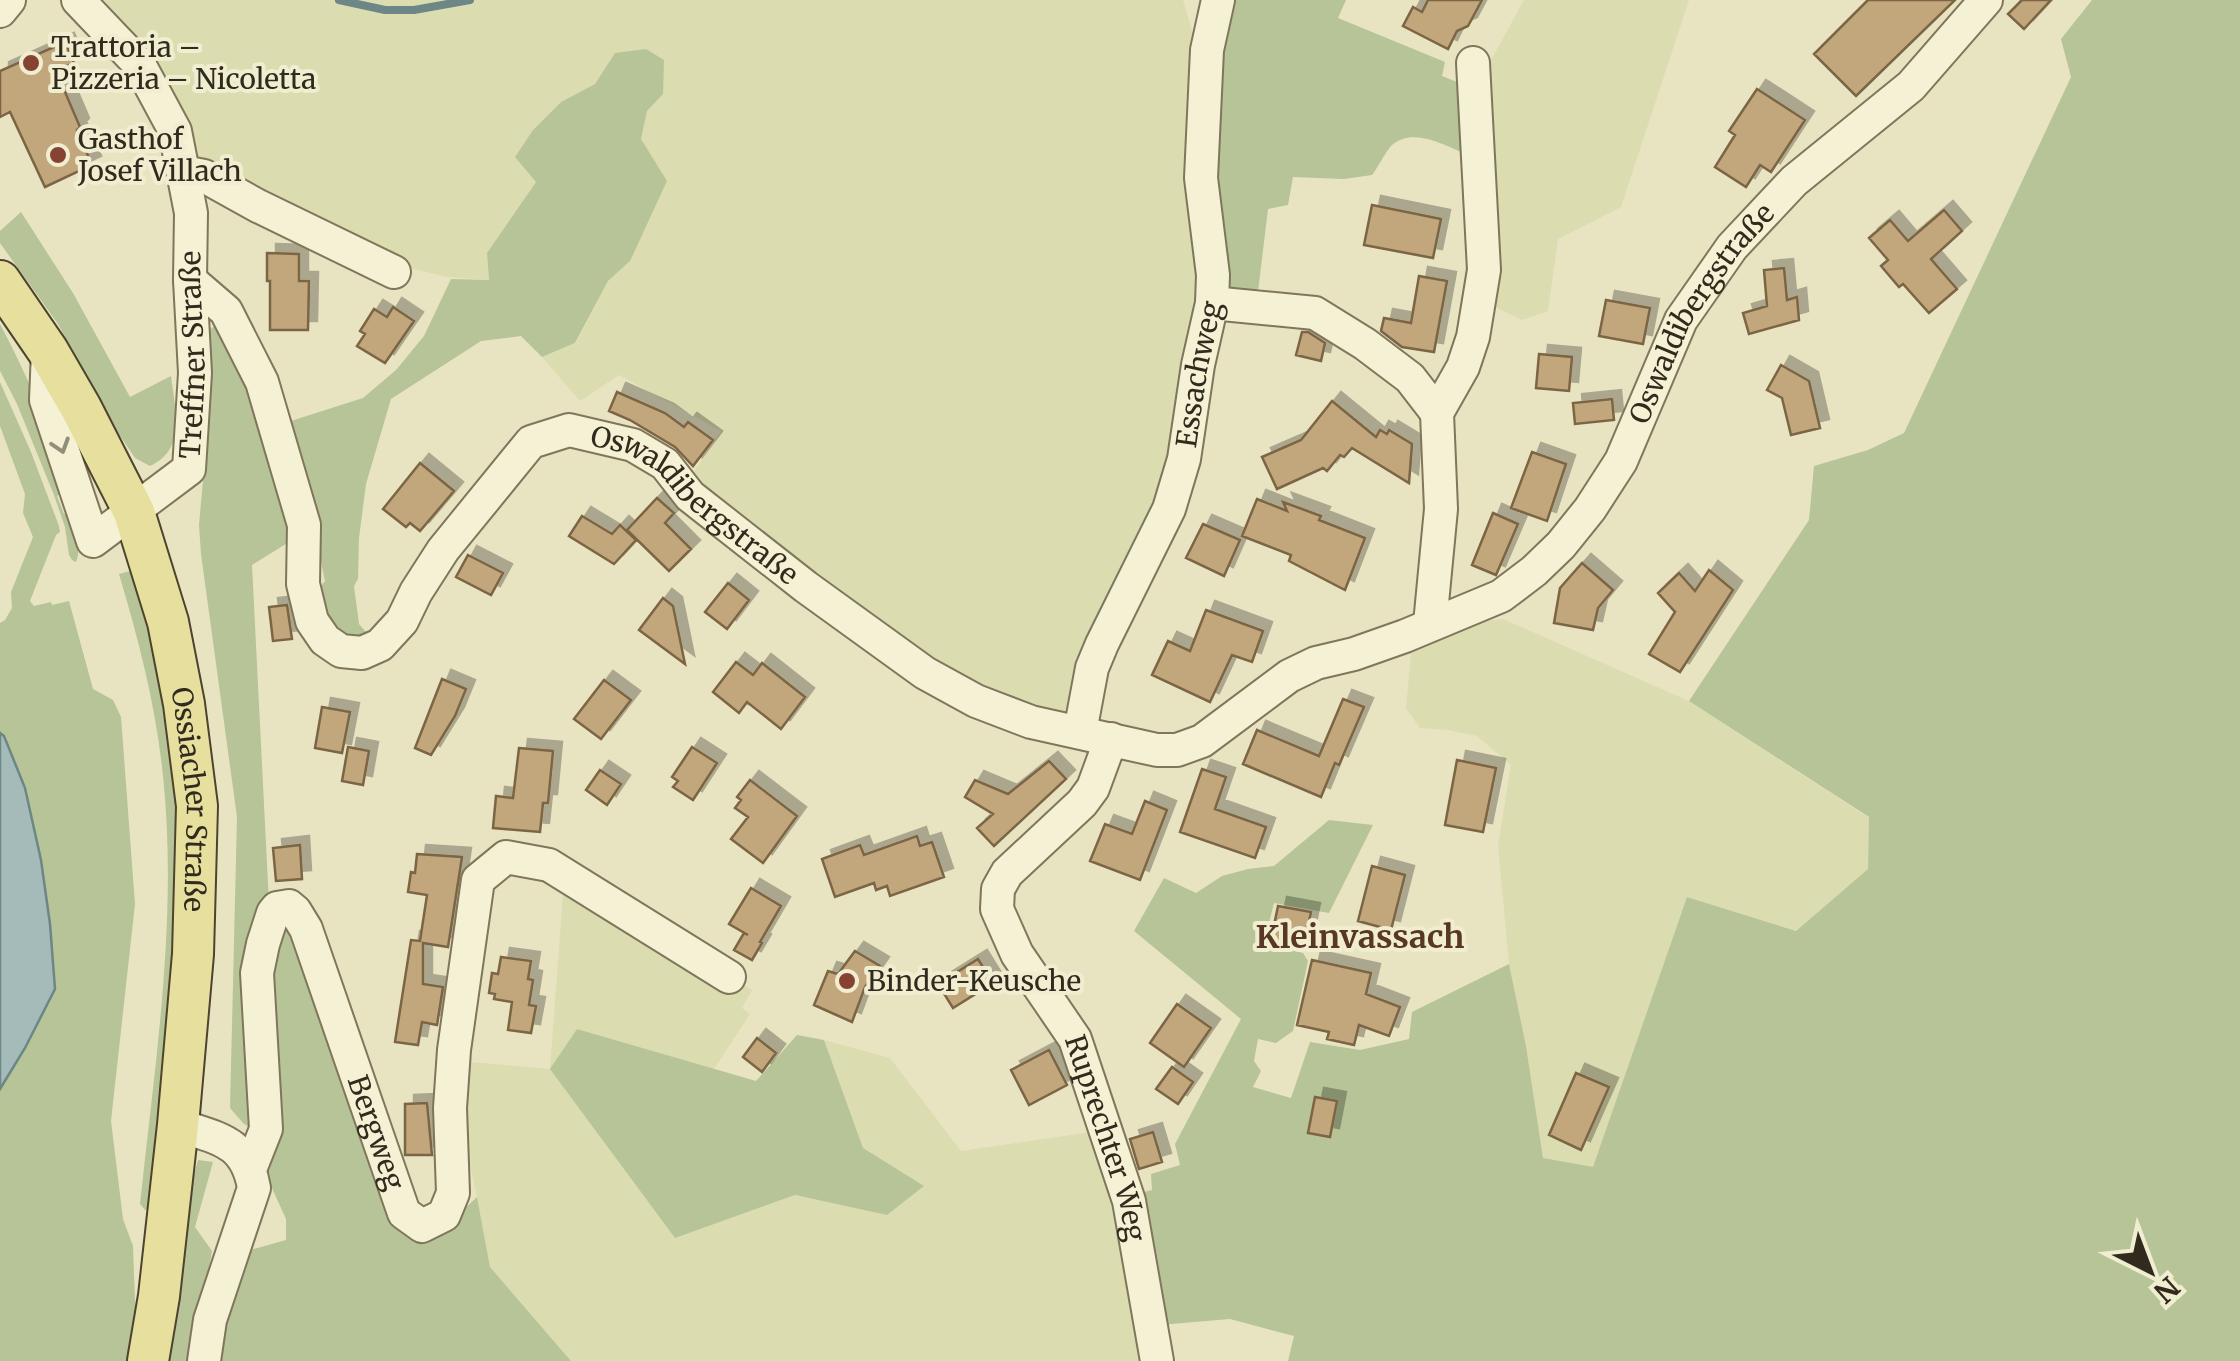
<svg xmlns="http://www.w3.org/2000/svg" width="2240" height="1361" viewBox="0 0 2240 1361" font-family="Merriweather,serif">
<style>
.farmland{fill:#dbdcb0}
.green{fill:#b6c497}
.water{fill:#a4bbb9;stroke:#6c8786;stroke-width:2.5}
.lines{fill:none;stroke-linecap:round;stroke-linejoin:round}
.stream{stroke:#6c8786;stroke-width:8}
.building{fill:#c2a77c;stroke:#7c6544;stroke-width:2.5;filter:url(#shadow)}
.minor-casing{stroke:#7f765b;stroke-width:36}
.major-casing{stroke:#4d432f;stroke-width:44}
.minor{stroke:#f4f1d4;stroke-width:32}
.major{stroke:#e7df9d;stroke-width:40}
.oneway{stroke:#928e79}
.poi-dot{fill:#874332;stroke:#f0edd0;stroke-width:4}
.labels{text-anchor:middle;stroke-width:8;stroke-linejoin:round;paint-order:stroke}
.poi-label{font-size:28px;fill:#312b1e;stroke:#f0edd0;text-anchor:start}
.street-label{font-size:28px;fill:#312b1e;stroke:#f0edd0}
.quarter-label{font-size:32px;font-weight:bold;fill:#583822;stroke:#f0edd0}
</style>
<defs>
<filter id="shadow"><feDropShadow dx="9" dy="-9" stdDeviation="0" flood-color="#0004"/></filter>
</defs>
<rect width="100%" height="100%" fill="#e8e4c2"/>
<!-- farmland -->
<path class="farmland" d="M95,0H1183L1198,51L1207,279L1157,522L1089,651L1066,715L981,693L685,485L721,431L619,375L580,401L542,357L576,343L608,281L630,261L641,139L647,111L663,94L615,53L595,84L561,102L533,130L515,157L536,182L487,253L489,280L447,277L394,264L187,155Z
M1524,0H1689L1621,207L1558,239L1548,311L1522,320L1485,302V71Z
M1503,619L1689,701L1869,818L1868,869L1796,931L1687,897L1593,1168L1543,1158L1526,1046L1509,964L1498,845L1511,765L1477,736L1448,730L1420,728L1406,708L1411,653L1418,639L1447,624Z
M564,881L752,990L742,1008L750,1014L714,1069L577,1029L675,1237L795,1195L887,1215L923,1187L863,1148L824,1040L890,1058L961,1151L1092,1132L1102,1127L1150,1361H571L490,1267L477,1197L461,1124L470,1062L550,1069Z"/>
<!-- green -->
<path class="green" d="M1230,0H1346L1338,18L1445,62L1442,76L1457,82L1469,100L1471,156C1447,147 1413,125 1391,146C1384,154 1379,166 1372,175L1344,179L1293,177L1288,205L1268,209L1257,300L1227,295L1213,231L1215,64Z
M2092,0H2240V1361H1288L1294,1336L1230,1319L1159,1325L1136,1194L1152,1190L1151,1174L1180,1165L1175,1144L1241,1019L1134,931L1164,878L1196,893L1222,876L1248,869L1274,866L1329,820L1373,825L1329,913L1274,903L1264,943L1303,953L1308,961L1293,1031L1276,1043L1258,1039L1254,1061L1261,1071L1253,1087L1291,1098L1310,1042L1360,1050L1409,1039L1412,1012L1509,964L1526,1046L1543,1158L1593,1167L1687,897L1796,931L1868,869L1869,817L1689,701L1809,520L1814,466L1868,450L1904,433L2071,77L2061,39Z
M646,49L664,60L663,94L647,111L641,139L667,181L630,261L608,281L575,343L542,357L521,336L481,341L391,399L366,484L359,538L358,579L354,586L359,624L365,631L378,639L344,642L320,612L315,593L325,581L291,421L363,398L396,370L424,336L451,279L489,280L487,253L536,182L515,157L533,130L561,102L595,84L615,53Z
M21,212L73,293L130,397L171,376C175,410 187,449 150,466L135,458L110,421L58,324L0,243V231Z
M0,324C28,377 54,434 62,493L57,496L64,514L69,512C78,525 82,548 76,562L72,560L69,555L65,527L54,495L17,404L0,371Z
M213,327L228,328L286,469L289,542L252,565L269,904L255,1132L243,1123L230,1108L237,817L201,554L199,525L209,413L201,338Z
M0,382L31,452L59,526L60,532L56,535L30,601L34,606L51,602L52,605L69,601L93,689L113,700L121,717L135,904L111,1121L123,1219L133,1246L136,1328L131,1361H0V1089L25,1048L55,989L50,924L41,860L25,788L4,736L0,733V623L5,620L12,608L11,592L33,537L23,513L25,494L0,426Z
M134,570L162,678L175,791L176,912L172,988L150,1209L145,1210L140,1204C155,1063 178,919 163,776C156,707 139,641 119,574Z
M279,915L288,925L407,1224L440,1232L477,1197L490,1267L571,1361H215L243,1252L286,1240V1219L266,1175V993Z
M577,1029L756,1081L797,1035L824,1040L863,1148L924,1186L887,1215L795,1195L675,1238L550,1069Z
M198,1160L213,1162L195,1227L212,1251L194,1361H161L181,1222Z"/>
<!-- water -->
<path class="water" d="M0,733L4,736L25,788L41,860L50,924L55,989L25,1048L0,1089Z"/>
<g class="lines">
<!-- stream -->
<path class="stream" d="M339,0L385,10H414L470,0"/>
</g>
<!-- building -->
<path class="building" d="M1428,0H1482L1468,26L1457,31L1448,49L1403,26L1413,7L1422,12Z
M1868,0H1955L1856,96L1814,54Z
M2022,0H2051L2024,29L2008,14Z
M65,42L74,63L56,71L80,127L77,130L92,165L45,187L10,112L0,117V71Z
M1757,89L1805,120L1771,172L1760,165L1746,187L1715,167L1735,135L1729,131Z
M1372,205L1441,219L1433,258L1364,245Z
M1944,210L1962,231L1931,259L1957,289L1929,313L1903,284L1899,287L1881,266L1888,260L1869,238L1890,220L1908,241Z
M267,253L299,254V281H309L308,330H270V281H267Z
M1784,268L1787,300L1797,297L1799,320L1749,334L1743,313L1767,306L1764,270Z
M1419,276L1447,281L1434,352L1402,347L1381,331L1384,318L1411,323Z
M1606,300L1650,308L1643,344L1599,336Z
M393,307L414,321L385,363L357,346L365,334L360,331L374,309L387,317Z
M1302,332H1308L1325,343L1321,361L1296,355Z
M1539,354L1572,357L1569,391L1536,388Z
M1781,365L1809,381L1820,428L1791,435L1782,398L1767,390Z
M617,392L665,413L684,427L688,422L713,440L693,466L675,447L630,420L609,411Z
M1612,399L1614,420L1575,424L1573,403Z
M1332,401L1376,437L1380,430L1387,434L1389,430L1412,444L1409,483L1352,448L1344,457L1340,455L1327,471L1323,468L1277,489L1262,457L1301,440Z
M1532,452L1566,464L1547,521L1511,508Z
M420,463L454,491L420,531L410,523L406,527L383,509Z
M657,498L674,513L665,523L691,549L669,571L627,530Z
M1257,499L1287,511L1283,502L1321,516L1319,520L1365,538L1345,590L1289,561L1291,555L1242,536Z
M1493,513L1518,524L1496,575L1472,565Z
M582,516L612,534L620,525L636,540L614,564L569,536Z
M1203,524L1240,540L1224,576L1186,558Z
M468,555L503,573L491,595L456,577Z
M1582,563L1613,590L1598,608L1593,630L1554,623L1560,588Z
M1709,570L1733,590L1680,672L1649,654L1675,612L1658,593L1679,573L1695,591Z
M728,583L749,600L727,629L705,612Z
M663,598L673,606L685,664L639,630Z
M287,605L292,639L273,641L269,607Z
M1206,610L1263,631L1252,662L1232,655L1210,702L1152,675L1168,641L1190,651Z
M736,662L753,675L762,663L805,697L781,729L747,702L739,713L713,692Z
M442,679L466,689L455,716L431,755L415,748Z
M604,680L631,700L601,739L574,719Z
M1343,699L1364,707L1339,765L1335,763L1321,797L1243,764L1257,730L1319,756Z
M322,707L350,712L342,753L315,748Z
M348,747L369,751L363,785L342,781Z
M692,747L717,763L693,800L673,787L678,781L672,777Z
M519,748L553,751L548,803H543L540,832L493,828L496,796L513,798Z
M1457,760L1496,768L1483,832L1445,825Z
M1049,761L1066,779L994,846L977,828L993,814L965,797L975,780L1008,794Z
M1202,769L1226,777L1215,809L1266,827L1255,858L1180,832Z
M600,770L621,784L607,805L586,790Z
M750,780L797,816L763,863L731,839L748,817L735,808L741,800L737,797Z
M1145,801L1167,810L1140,880L1090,861L1105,824L1132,834Z
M917,836L920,846L932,842L944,877L890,896L887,886L876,890L874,883L835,897L822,859L860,845L864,855Z
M300,845L302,879L276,881L273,848Z
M417,854L462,857L448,947L423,943V984L443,987L437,1025L422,1022L418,1045L395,1042L411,940L420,941L427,895L408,892L411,872L415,873Z
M1372,866L1405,875L1391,930L1358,921Z
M751,888L781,906L760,942L762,943L752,960L734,950L744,933L748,935L729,924Z
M1278,906L1311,912L1304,946L1271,940Z
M855,951L880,966L865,987L852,1022L814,1005L828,971L838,974Z
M501,957L531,961L528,979L533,980L529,1005L536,1006L531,1033L508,1030L512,1002L494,999L495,994L489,993L492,973L498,974Z
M978,959L993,983L953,1008L938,984Z
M1312,960L1371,973L1366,994L1400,1007L1389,1036L1359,1025L1354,1045L1327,1039L1329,1032L1297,1025Z
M1177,1004L1211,1028L1184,1067L1150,1043Z
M757,1038L776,1053L762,1072L743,1057Z
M1049,1050L1067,1085L1029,1105L1011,1070Z
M1172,1067L1193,1082L1178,1104L1156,1089Z
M1576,1073L1609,1087L1581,1150L1549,1135Z
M1315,1097L1337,1101L1330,1137L1308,1133Z
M427,1103L432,1155H405V1104Z
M1153,1132L1162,1162L1139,1169L1130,1139Z"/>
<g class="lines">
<defs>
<g id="minor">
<path d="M0,11L9,0"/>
<path d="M183,172L204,176L258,206L394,272"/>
<path id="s1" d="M190,280L226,311L262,382L304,525L303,584L312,621L325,640L341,651L362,653L380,645L402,621L416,592L443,550L531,442L569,430L633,445L665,464L690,496L806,587L925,673L976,701L1031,722L1157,750H1177L1202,741L1289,676L1316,663L1354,654L1405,636L1501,596L1534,571L1561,545L1590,509L1621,461L1681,320L1732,247L1794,181L1911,86L1986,0"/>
<path d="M1212,303L1315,313L1365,344L1410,378L1437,413"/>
<path id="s2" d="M48,351L46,400L93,541L189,469L195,373L190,280L191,213L175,131L139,64L78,0"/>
<path d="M1430,624L1441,509L1437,413L1463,367L1473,337L1484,270L1473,63"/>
<path id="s3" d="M1080,732L1092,668L1102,644L1169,509L1184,459L1198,365L1212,303L1213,275L1201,178L1207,50L1218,0"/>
<path id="s4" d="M1111,739L1093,788L1082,803L1007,873L998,889L997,909L1017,954L1075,1039L1129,1201L1157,1361"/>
<path d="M178,1125C219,1139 246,1141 254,1188L210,1320L204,1361"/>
<path id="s5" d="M251,1167L266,1129L257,973L263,944L273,913L277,908L289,906L295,911L306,929L404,1213L422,1226L444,1215L453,1193L450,1108L454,1050L478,880L506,857L549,865L729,977"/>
</g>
<g id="major">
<path id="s6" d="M0,281L48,351L81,408L134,512L168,622L184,704L197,806L193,954L178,1125L159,1296L148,1361"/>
</g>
</defs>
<!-- minor casing -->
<use href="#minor" class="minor-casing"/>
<!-- major casing -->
<use href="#major" class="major-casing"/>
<!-- minor -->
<use href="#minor" class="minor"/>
<!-- major -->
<use href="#major" class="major"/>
</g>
<!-- one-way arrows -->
<defs><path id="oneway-chevron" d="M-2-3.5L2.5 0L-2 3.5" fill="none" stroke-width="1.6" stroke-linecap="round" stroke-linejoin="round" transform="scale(2.5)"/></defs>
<use class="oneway" href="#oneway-chevron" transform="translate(61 446) rotate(72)"/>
<!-- markers -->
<g class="poi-dot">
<circle cx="31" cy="63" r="10"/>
<circle cx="58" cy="155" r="10"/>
<circle cx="847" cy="981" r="10"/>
</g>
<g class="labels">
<!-- poi labels -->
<g class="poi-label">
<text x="51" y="57">Trattoria –<tspan x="51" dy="32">Pizzeria – Nicoletta</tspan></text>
<text x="78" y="149">Gasthof<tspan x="78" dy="32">Josef Villach</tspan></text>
<text x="867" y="991">Binder-Keusche</text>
</g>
<!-- street labels -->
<g class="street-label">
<text dy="10" stroke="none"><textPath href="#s1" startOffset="2168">Oswaldibergstraße</textPath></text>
<text dy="10" stroke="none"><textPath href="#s2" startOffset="432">Treffner Straße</textPath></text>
<text dy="10" stroke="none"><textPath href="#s3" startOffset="380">Essachweg</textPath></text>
<text dy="10" stroke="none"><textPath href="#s1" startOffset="900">Oswaldibergstraße</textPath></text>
<text dy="10" stroke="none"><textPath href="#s6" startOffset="562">Ossiacher Straße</textPath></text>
<text dy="10" stroke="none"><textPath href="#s5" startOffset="522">Bergweg</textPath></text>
<text dy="10" stroke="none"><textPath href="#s4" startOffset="468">Ruprechter Weg</textPath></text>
</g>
<!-- quarter labels -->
<g class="quarter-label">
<text x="1360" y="948">Kleinvassach</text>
</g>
</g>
<!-- north arrow -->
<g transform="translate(2150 1271) rotate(138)" stroke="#f0edd0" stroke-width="8" paint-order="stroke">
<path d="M0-8L18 38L0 25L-18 38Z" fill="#312b1e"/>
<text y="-15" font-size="28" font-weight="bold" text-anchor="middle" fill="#312b1e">N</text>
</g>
</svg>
